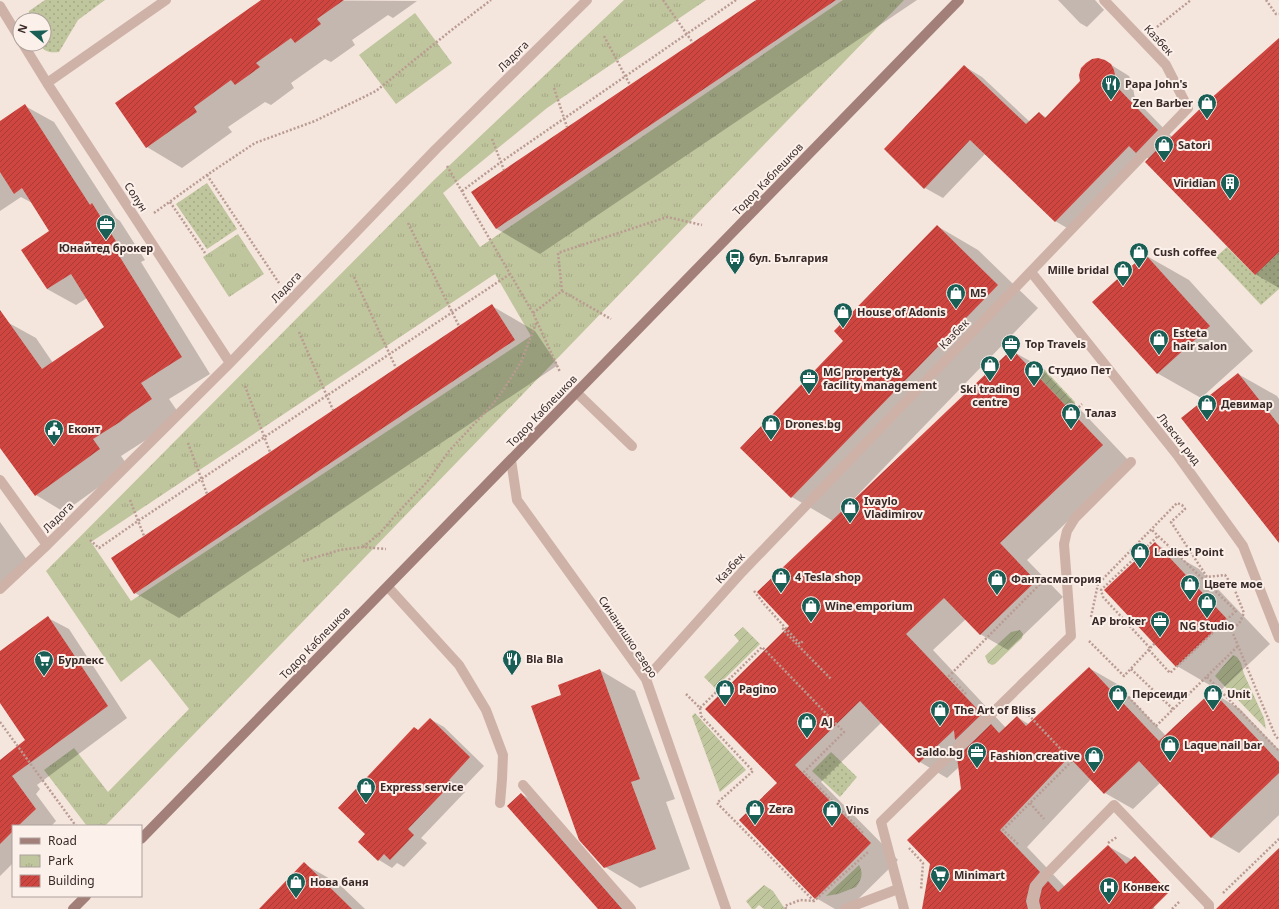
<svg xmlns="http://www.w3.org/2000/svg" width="1279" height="909" viewBox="0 0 1279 909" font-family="'Noto Sans',sans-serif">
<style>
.grass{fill:url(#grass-dots)}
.park{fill:url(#park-tufts);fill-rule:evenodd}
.garden{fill:url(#garden-furrows)}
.shadow{fill:#0003}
.building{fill:url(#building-hatch)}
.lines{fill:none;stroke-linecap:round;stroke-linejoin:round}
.path{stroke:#ba9b92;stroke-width:2.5;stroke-dasharray:2 2;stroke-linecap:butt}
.lane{stroke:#ceb2a8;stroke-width:10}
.street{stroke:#ceb2a8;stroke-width:10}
.secondary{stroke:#a27f79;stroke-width:10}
.labels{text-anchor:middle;stroke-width:4;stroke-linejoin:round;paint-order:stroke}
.street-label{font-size:11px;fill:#3a2b29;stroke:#fbf0ea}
.poi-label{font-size:11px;font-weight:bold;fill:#3a2b29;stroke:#fbf0ea;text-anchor:start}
</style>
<defs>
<pattern id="grass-dots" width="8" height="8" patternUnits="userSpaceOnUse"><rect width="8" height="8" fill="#bfc59c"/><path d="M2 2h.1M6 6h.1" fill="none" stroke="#a5a986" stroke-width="1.8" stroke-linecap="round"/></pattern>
<pattern id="park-tufts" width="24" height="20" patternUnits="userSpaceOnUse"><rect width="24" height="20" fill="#bfc59c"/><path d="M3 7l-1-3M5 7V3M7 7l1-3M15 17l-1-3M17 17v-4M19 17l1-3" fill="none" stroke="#a5a986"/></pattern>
<pattern id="garden-furrows" width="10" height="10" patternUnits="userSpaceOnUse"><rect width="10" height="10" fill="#bfc59c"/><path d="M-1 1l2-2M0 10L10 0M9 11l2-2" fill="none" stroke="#a5a986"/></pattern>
<pattern id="building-hatch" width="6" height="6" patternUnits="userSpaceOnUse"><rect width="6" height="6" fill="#cf4640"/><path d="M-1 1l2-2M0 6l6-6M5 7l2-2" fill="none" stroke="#a93b36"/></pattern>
</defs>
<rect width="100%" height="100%" fill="#f4e5dd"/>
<!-- grass -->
<path class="grass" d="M45,0H105L78,20L59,52C50,53 44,52 39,44H44V20H28L29,11Z
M207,183L237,229L207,249L176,204Z
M1227,247L1255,275L1279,252V289L1261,305L1216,257Z
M831,752L857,777L840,797L812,771Z"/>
<!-- park -->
<path class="park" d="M624,0H706L547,108L443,193L480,247L843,0H904L105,826H87L44,770L74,748L108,792L189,709L150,659L121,682L46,571L434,180ZM495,274L531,336L131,601L91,542Z
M415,13L452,63L396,104L359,55Z
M238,234L264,274L229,297L203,257Z"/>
<!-- garden -->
<path class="garden" d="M1044,369L1075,402V406L1072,410H1070L1038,376L1040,371Z
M743,627L760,644L715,688L704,677L739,641L734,635Z
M1020,630L1023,634L1022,638L995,664L992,665L988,663L985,656L1011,632Z
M1233,655L1237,657L1241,663L1244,674L1264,718L1266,729L1215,676Z
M695,713L746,770L720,792L692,716Z
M859,865C864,874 861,880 856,887L838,894L826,896Z
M764,885L773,891L785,909H764L759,905L755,909H752L746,901Z"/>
<!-- shadow -->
<path class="shadow" d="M263,0L417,1L393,18L388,15L352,40L355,45L331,62L325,59L291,83L294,88L271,105L265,102L228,127L232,132L182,168L147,147L116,104Z
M758,0H917L540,254L497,229L472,192Z
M1058,0H1095L1104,10L1087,27L1080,23Z
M1279,39V288L1255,274L1149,159L1146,157L1074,232L1055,221L985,154L943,198L925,188L964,66L982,77L1030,122L1039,113L1047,118L1105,61L1129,76L1132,82L1135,99L1172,137Z
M25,106L54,122L116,218L120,221L145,260L141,262L210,374L169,399L180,415L149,438L121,456L128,466L64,512L36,495L0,446V327L7,322L36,338L53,363L106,327L87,298L76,305L47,289L51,231L34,204L21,197L0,211V122Z
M937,226L978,250L1038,308L847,506L848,507L1012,351L1039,366L1130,462L1027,560L1063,597L1008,650L980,634L966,619L933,650L1006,728L1017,717L1030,725L1089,668L1117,684L1166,736L1212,692L1240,709L1279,750V815L1239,853L1211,837L1160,783L1133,809L1105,793L1091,779L1027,847L1065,887L1108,846L1136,862L1151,904L1155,909H928L962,789L959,767L947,778L920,762L882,722L821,782L898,860L848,909H835L816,898L779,783L791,626L833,521L792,497L741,448L845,341Z
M1145,255L1189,280L1253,351L1201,398L1157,373Z
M492,306L535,331L558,365L179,618L135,593Z
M1238,374L1277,396L1279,399V541Z
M0,522L30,564L0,586Z
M1156,544L1199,569L1270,644L1220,691L1177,666Z
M48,618L69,629L127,718L37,785L40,789L36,794L56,821L51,826H13V863L0,876V762L26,740L0,702V652Z
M600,670L635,691L675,799L666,802L690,869L640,888L605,867L563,695Z
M430,719L444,727L484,766L462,789L465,792L421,838L427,843L404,867L397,863L392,868L379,860L367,834L419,731Z
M521,794L535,802L628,909H599Z
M304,864L339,884L365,909H260Z"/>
<!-- building -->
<path class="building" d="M261,0H344L317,19L321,24L295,43L291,38L256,63L260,67L235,85L231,80L194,107L197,112L146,148L115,103Z
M756,0H836L496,229L471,192Z
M1279,38V252L1255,275L1145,162L1167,139L1168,140L1208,101Z
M1098,58L1105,60L1111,64L1114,70L1117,87L1158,130L1136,153L1129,146L1055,222L970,140L924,189L884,149L964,65L1026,124L1039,112L1045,118L1080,81L1079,75L1081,68L1086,63L1092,59Z
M25,104L90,205L92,203L117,243L113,246L182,357L141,383L152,399L130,414L120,422L93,439L100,449L35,496L0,448V310L42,369L104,327L71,274L47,289L21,250L49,231L22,188L14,194L0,172V121Z
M937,225L998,285L791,498L740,448L843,341L834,331Z
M1145,254L1210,326L1157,374L1092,302Z
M492,304L515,340L134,594L111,558Z
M1012,349L1103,445L1000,543L1036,581L980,635L944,598L906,634L982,714L955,740L954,730L919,763L860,701L795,765L871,843L815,899L739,820L777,783L705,709L789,626L757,592Z
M1238,373L1279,425V543L1181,418Z
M1155,542L1227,619L1176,667L1104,590Z
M48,616L108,706L12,776L36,809L18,826H13V831L0,844V760L25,740L0,703V651Z
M1089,667L1159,741L1212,691L1279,762V773L1211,838L1139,761L1104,794L1069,757L1000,830L1040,872L1030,884L1026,901L1028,909H922L930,864L907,840L961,789L957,757L991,724L999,733L1017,716L1026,726Z
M600,669L640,779L631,782L656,849L604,868L579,840L531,706L561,695L558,685Z
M430,718L470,757L449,780L452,783L408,829L414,835L390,860L384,854L378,861L358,842L365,834L338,808L414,727L418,730Z
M521,793L622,909H598L507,806Z
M1108,845L1126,864L1135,856L1169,892L1152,909H1041L1039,901L1042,888L1048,881L1058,892Z
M1279,848V909H1216Z
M304,862L352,909H259Z"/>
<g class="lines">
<!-- path -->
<path class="path" d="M663,0L693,43
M755,0H756
M1266,0L1276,14H1279
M1157,27L1191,0
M604,36L630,85
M554,88L567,127
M492,139L504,170
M447,166L533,313L560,372
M207,175L279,283
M462,191L501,162L736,0
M170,202L205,253
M154,213L207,175L255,143L315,121L376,91L449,32L491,0
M408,223L459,326
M354,277L396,368
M562,291L558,253L667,217L702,225
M562,291L611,319
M533,313L562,291
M299,332L333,410
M245,386L270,452
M1073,413L1082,404
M188,443L207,494
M130,500L144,536
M90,540L99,548L138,521L510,274
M363,547L379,534L402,508L427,482L449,451L493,404L504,389L521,362L537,321
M303,561L340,550L363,547L386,549
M754,591L764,604L800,644L803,641
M1091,617L1098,584L1177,503L1182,505L1185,509L1171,522L1207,577L1225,575L1234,588L1244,613L1240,622L1232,631L1275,735L1279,740
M784,628L783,629L786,633L831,679
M1089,641L1124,676L1155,643
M1150,648L1103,597L1101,590L1158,536
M1149,650L1170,673L1236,611L1152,530
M1131,669L1173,709
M1207,677L1279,751
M1123,691L1156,726L1238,646
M686,694L700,708L762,647L844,732L804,772L863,833
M966,694L949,676L1046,578
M700,708L701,716L753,771L717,803L814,901
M1023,709L1070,759
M0,722L76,826
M1030,803L1044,819
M1108,843L1117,837
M1018,844L1003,830L1072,761
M909,848L923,863L921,890
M1223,893L1279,839
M786,909L785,906L800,900L814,901L868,852
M1172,909L1179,902"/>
<!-- lane -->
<path class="lane" d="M577,393L632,446
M388,587L459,665L486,710L503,755L502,779L500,803
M523,785L631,909
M845,909L898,889
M904,909L881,822L1071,636L1064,544L1067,531L1075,518L1131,462
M1035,909L1032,902L1036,885L1114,805L1209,905V909"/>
<!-- street -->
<path class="street" d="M0,6L20,39
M23,44L47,83L230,363
M47,83L166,0
M1031,272L1178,456L1243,546L1279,638
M511,460L517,500L646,679L726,909
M0,480L47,545
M0,589L47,545L230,363L436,149L587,0
M646,679L742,572L1188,108L1166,65L1104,0"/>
<!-- secondary -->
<path class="secondary" d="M141,839L959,0
M73,909L86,896"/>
</g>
<!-- icons -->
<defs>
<symbol id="restaurant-pin" viewBox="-11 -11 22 30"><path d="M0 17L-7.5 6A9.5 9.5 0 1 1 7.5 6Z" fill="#1a5f56" stroke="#fbf0ea"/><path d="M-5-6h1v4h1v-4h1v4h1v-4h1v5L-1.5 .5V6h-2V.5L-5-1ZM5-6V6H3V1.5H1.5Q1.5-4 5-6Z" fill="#fff"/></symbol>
<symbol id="shop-pin" viewBox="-11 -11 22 30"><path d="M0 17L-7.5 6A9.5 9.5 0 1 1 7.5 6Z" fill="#1a5f56" stroke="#fbf0ea"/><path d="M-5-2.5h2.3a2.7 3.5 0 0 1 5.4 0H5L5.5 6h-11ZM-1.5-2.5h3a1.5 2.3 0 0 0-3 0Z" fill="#fff"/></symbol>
<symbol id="building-pin" viewBox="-11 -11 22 30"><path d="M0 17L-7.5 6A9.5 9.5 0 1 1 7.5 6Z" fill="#1a5f56" stroke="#fbf0ea"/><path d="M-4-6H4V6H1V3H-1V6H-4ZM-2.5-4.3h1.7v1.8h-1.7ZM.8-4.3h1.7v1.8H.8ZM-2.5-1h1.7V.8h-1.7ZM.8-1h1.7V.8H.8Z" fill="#fff"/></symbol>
<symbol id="office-pin" viewBox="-11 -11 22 30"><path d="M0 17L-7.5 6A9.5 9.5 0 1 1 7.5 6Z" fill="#1a5f56" stroke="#fbf0ea"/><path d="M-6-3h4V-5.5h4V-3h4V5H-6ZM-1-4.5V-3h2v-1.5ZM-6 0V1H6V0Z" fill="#fff"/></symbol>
<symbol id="bus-pin" viewBox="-11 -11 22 30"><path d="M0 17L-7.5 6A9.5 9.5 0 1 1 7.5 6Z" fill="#1a5f56" stroke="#fbf0ea"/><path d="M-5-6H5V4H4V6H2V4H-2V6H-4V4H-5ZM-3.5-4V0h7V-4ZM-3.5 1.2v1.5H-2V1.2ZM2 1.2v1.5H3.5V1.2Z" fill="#fff"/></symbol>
<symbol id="civic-pin" viewBox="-11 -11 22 30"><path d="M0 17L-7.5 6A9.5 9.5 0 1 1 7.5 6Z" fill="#1a5f56" stroke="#fbf0ea"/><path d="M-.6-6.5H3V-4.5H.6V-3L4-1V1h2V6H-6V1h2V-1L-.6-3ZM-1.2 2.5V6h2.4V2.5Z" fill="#fff"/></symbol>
<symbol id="supermarket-pin" viewBox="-11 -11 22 30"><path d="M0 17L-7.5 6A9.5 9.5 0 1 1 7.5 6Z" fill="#1a5f56" stroke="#fbf0ea"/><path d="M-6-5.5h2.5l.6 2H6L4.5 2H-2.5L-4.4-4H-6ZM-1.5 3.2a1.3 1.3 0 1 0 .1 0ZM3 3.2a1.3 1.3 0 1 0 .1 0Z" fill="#fff"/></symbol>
<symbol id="hospital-pin" viewBox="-11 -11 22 30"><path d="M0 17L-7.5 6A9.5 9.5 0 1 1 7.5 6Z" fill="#1a5f56" stroke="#fbf0ea"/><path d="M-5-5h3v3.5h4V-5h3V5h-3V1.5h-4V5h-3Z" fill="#fff"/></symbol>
</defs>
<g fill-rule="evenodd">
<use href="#restaurant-pin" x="1100" y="73" width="22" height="30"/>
<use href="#shop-pin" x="1196" y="92" width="22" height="30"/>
<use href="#shop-pin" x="1153" y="134" width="22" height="30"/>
<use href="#building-pin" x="1219" y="172" width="22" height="30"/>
<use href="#office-pin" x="95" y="213" width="22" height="30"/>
<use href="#shop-pin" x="1128" y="241" width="22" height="30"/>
<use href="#bus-pin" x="724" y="247" width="22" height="30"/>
<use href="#shop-pin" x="1112" y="259" width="22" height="30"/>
<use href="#shop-pin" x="945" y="282" width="22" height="30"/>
<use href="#shop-pin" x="832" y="301" width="22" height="30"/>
<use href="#shop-pin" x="1148" y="328" width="22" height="30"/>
<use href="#office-pin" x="1000" y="333" width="22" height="30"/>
<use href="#shop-pin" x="979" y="354" width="22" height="30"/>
<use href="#shop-pin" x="1023" y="359" width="22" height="30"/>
<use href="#office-pin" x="798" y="367" width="22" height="30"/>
<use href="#shop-pin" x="1196" y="393" width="22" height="30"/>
<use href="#shop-pin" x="1060" y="402" width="22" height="30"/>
<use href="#shop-pin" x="760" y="413" width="22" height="30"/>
<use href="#civic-pin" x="43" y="418" width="22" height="30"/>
<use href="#shop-pin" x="839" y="496" width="22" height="30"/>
<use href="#shop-pin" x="1129" y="541" width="22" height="30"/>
<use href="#shop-pin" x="770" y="566" width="22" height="30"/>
<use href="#shop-pin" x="986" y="568" width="22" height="30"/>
<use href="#shop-pin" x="1179" y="573" width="22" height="30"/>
<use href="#shop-pin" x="1196" y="591" width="22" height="30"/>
<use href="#shop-pin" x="800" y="595" width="22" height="30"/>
<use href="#office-pin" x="1149" y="610" width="22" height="30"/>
<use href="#restaurant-pin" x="501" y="648" width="22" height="30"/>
<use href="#supermarket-pin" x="33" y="649" width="22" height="30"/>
<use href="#shop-pin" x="714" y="678" width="22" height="30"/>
<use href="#shop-pin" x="1107" y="683" width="22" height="30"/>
<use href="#shop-pin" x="1202" y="683" width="22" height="30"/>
<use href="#shop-pin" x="929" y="699" width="22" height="30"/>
<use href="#shop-pin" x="796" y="711" width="22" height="30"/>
<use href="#shop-pin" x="1159" y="734" width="22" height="30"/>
<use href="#office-pin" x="966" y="741" width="22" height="30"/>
<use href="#shop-pin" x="1083" y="745" width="22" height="30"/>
<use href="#shop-pin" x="355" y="776" width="22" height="30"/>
<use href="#shop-pin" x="744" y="798" width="22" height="30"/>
<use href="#shop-pin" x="821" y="799" width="22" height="30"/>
<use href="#supermarket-pin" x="929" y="864" width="22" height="30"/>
<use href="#shop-pin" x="285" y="871" width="22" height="30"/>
<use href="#hospital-pin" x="1098" y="876" width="22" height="30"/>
</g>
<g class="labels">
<!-- street labels -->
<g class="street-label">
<text transform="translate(1159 40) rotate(47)" y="4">Казбек</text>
<text transform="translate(513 56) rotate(-45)" y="4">Ладога</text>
<text transform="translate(768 179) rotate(-46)" y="4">Тодор Каблешков</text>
<text transform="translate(136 197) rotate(57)" y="4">Солун</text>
<text transform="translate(286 287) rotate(-46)" y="4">Ладога</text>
<text transform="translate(954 334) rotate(-46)" y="4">Казбек</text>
<text transform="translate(542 411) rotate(-46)" y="4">Тодор Каблешков</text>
<text transform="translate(1179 439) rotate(52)" y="4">Лъвски рид</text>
<text transform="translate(58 517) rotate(-45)" y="4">Ладога</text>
<text transform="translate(730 568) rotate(-47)" y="4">Казбек</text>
<text transform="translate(628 637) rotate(56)" y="4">Синанишко езеро</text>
<text transform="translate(315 643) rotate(-46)" y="4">Тодор Каблешков</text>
</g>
<!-- poi labels -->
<g class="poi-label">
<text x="1125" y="88">Papa John's</text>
<text x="1193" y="107" text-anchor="end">Zen Barber</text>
<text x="1178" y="149">Satori</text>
<text x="1216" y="187" text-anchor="end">Viridian</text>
<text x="106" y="252" text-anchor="middle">Юнайтед брокер</text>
<text x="1153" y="256">Cush coffee</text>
<text x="749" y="262">бул. България</text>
<text x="1109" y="274" text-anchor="end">Mille bridal</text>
<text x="970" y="297">M5</text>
<text x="857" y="316">House of Adonis</text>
<text x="1173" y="337">Esteta<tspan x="1173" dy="13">hair salon</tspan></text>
<text x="1025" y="348">Top Travels</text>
<text x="1048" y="374">Студио Пет</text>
<text x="823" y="376">MG property&amp;<tspan x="823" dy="13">facility management</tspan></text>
<text x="990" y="393" text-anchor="middle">Ski trading<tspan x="990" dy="13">centre</tspan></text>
<text x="1221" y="408">Девимар</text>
<text x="1085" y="417">Талаз</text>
<text x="785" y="428">Drones.bg</text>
<text x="68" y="433">Еконт</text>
<text x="864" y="505">Ivaylo<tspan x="864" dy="13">Vladimirov</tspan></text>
<text x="1154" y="556">Ladies' Point</text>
<text x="795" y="581">4 Tesla shop</text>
<text x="1011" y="583">Фантасмагория</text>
<text x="1204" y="588">Цвете мое</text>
<text x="825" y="610">Wine emporium</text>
<text x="1146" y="625" text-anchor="end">AP broker</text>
<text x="1207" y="630" text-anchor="middle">NG Studio</text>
<text x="526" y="663">Bla Bla</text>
<text x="58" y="664">Бурлекс</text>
<text x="739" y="693">Pagino</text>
<text x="1132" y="698">Персеиди</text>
<text x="1227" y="698">Unit</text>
<text x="954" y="714">The Art of Bliss</text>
<text x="821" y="726">AJ</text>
<text x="1184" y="749">Laque nail bar</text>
<text x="963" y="756" text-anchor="end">Saldo.bg</text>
<text x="1080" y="760" text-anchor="end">Fashion creative</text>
<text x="380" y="791">Express service</text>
<text x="769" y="813">Zera</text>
<text x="846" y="814">Vins</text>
<text x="954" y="879">Minimart</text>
<text x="310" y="886">Нова баня</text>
<text x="1123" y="891">Конвекс</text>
</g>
</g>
<!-- legend -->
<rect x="12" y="825" width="130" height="72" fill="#fbf0ea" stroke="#aea19d"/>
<rect x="20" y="838" width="20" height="6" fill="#a27f79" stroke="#aea19d"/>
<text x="48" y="845" font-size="12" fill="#3a2b29">Road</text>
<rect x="20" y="855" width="20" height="12" fill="url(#park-tufts)" stroke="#aea19d"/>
<text x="48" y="865" font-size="12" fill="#3a2b29">Park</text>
<rect x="20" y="875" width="20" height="12" fill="url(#building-hatch)" stroke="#aea19d"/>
<text x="48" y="885" font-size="12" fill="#3a2b29">Building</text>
<!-- north arrow -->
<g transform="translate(32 32) rotate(289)"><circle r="19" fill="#fbf0ea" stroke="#aea19d"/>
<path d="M0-3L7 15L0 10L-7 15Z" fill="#1a5f56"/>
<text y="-6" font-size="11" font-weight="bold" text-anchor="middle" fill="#3a2b29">N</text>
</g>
</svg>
